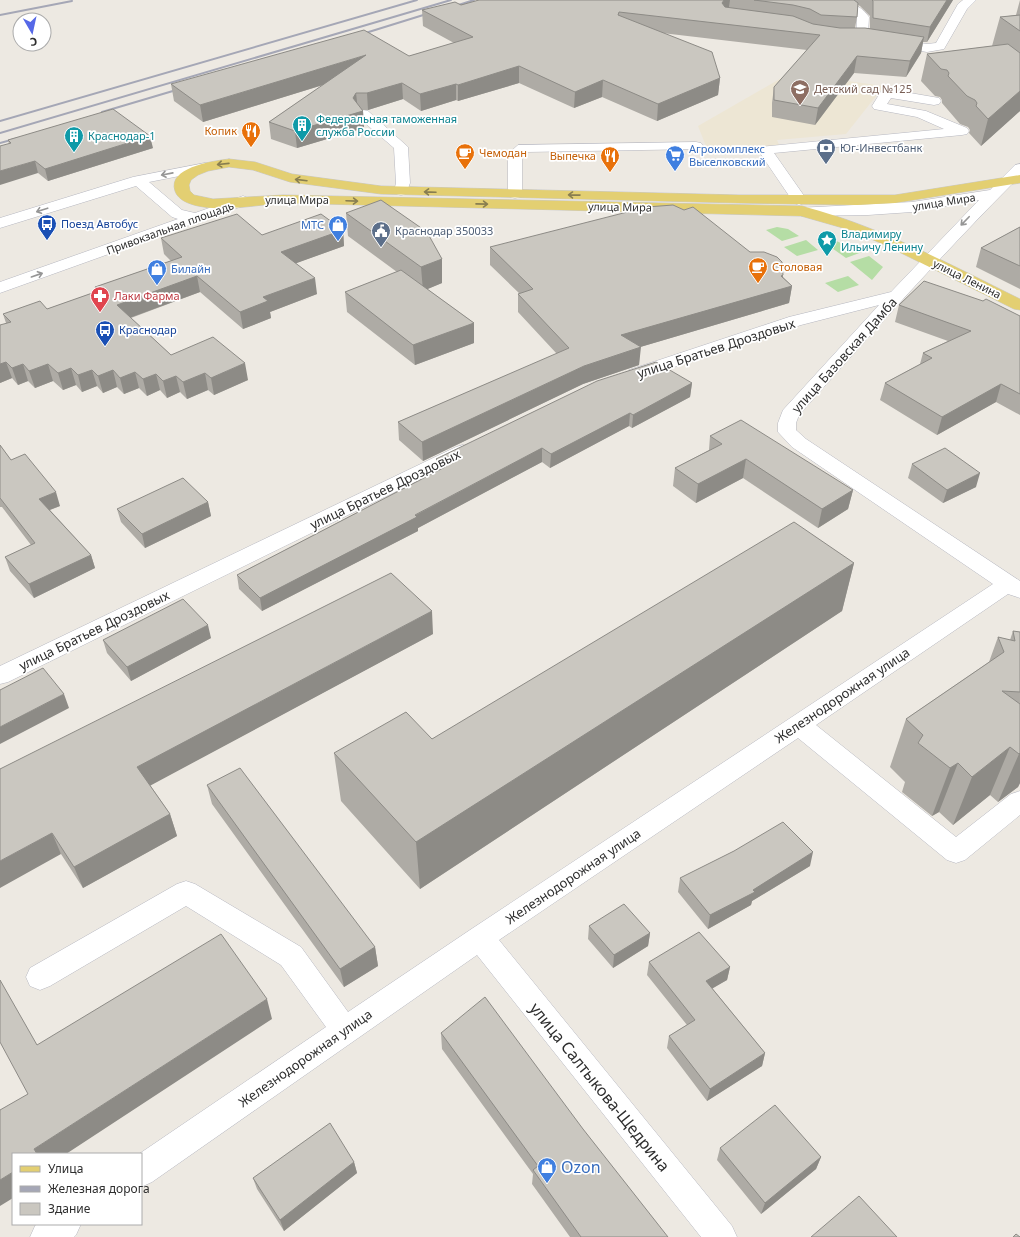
<svg xmlns="http://www.w3.org/2000/svg" width="1020" height="1237" viewBox="0 0 1020 1237" font-family="'Noto Sans',sans-serif">
<style>
.education{fill:#ede6d4}
.green{fill:#b5dda5}
.lines{fill:none;stroke-linecap:round;stroke-linejoin:round}
.minor-casing{stroke:#b6b7c0;stroke-width:1}
.major-casing{stroke:#c9c9c9;stroke-width:1}
.minor{fill:#fff;fill-rule:evenodd}
.major{fill:#e3cf72;fill-rule:evenodd}
.rail{stroke:#a5a7b6;stroke-width:2}
.wall{fill:#aeaba5;fill-rule:evenodd}
.shaded-wall{fill:#8d8b86}
.building{fill:#cac7c0;stroke:#8d8b86}
.oneway{stroke:#887e50}
.oneway2{stroke:#969696}
.labels{text-anchor:middle;stroke-width:3.5;stroke-linejoin:round;paint-order:stroke}
.far-education-label{font-size:11px;fill:#785e54;stroke:#fff;text-anchor:start}
.far-culture-label{font-size:11px;fill:#0d838f;stroke:#fff;text-anchor:start}
.far-food-label{font-size:11px;fill:#c56008;stroke:#fff;text-anchor:end}
.far-service-label{font-size:11px;fill:#4e5e75;stroke:#fff;text-anchor:start}
.far-shop-label{font-size:11px;fill:#366cbe;stroke:#fff;text-anchor:start}
.far-street-label{font-size:11px;fill:#2e2e2e;stroke:#fff}
.far-transit-label{font-size:11px;fill:#164399;stroke:#fff;text-anchor:start}
.far-health-label{font-size:11px;fill:#be3a42;stroke:#fff;text-anchor:start}
.street-label{font-size:13px;fill:#2e2e2e;stroke:#fff}
.near-street-label{font-size:16px;fill:#2e2e2e;stroke:#fff}
.near-shop-label{font-size:16px;fill:#366cbe;stroke:#fff;text-anchor:start}
</style>
<rect width="100%" height="100%" fill="#ede9e2"/>
<!-- education -->
<path class="education" d="M790,73L884,86L846,134L777,140L781,149L762,148L708,151L698,126Z"/>
<!-- green -->
<path class="green" d="M777,227L788,229L799,236L782,241L766,230Z
M827,237L862,252L846,258L822,241Z
M806,240L818,250L797,256L784,247Z
M869,256L883,267L872,280L850,262Z
M848,276L859,285L838,292L825,283Z"/>
<g class="lines">
<defs>
<path id="minor" d="M820,0C839,0 857,0 869,17L868,35L927,44L936,43L958,4L963,0H976L967,9L944,49L927,52L858,41L856,38L857,18L842,8L822,2Z
M887,89L939,98L941,101L939,104L934,105L891,98L887,104L926,111L967,128L969,131L967,134L962,135L774,153L807,200L804,203L799,205L794,203L758,150L760,147L944,129L917,117L874,109L872,106L882,90Z
M363,110L368,111L408,147L410,183L406,194L401,195L396,194L394,191L396,183L394,148L358,117L356,114L358,111Z
M696,142L701,143L703,146L701,149L526,152L522,155V194L520,197L515,198L510,197L508,194V154L518,145Z
M205,163L210,164L212,167L210,170L149,182L182,210L195,213L243,196L248,198L251,201L248,204L0,293V282L178,219L172,217L136,186L0,228V218L133,177Z
M1020,164V176C944,252 871,334 799,415L796,423V430L806,439L1020,581V598L1008,594L816,725L956,837L1011,794L1020,791V815L965,860L956,863L947,860L798,738L499,940L732,1226L737,1237H701L477,955L152,1182L141,1187V1154H139L326,1027L281,965L186,906L50,986L40,990L30,986L26,977L30,968L177,884L186,881L195,884L301,947L348,1012L470,930L993,584L792,447L778,432V423L783,410L879,305L801,325L641,378L635,379L629,378L626,374L629,370L789,317L891,292L979,200L912,212L868,215L802,216L797,214L794,211L797,208L912,202L990,190L1015,165Z
M463,445L470,447L473,451L470,455L8,682L0,684V666L456,447Z
M37,1224H81L76,1235L74,1237H30L35,1226Z"/>
<path id="major" d="M229,159L255,162L292,174L381,186L739,195H895L1020,175V183L895,203L857,205L739,203L381,194L290,182L253,170L229,167L208,171L198,175L191,180L189,185L190,191L194,195L213,199L283,195L802,206C879,226 949,264 1020,299V310L1014,309L885,245L850,230L801,216L283,203C256,205 223,212 198,206C189,204 178,200 175,191C167,167 214,161 229,159Z"/>
</defs>
<!-- minor casing -->
<use href="#minor" class="minor-casing"/>
<!-- major casing -->
<use href="#major" class="major-casing"/>
<!-- minor -->
<use href="#minor" class="minor"/>
<!-- major -->
<use href="#major" class="major"/>
<!-- rail -->
<path class="rail" d="M449,8L474,0
M0,15L72,1
M359,35L433,12
M102,112L183,88
M0,121L417,0
M0,133L451,0
M0,143L18,138"/>
</g>
<!-- wall -->
<path class="wall" d="M479,0H953L927,42H923L921,53L906,77L854,73L815,125L772,117V103L774,87L807,50L662,33L720,78L718,95L657,121L602,97L574,108L519,83L458,101L456,100L421,111L403,99L368,110H362L363,111L364,128L297,148L271,139L269,122L323,85L203,122L174,101L171,84L409,56L454,43L423,26L422,10L461,5ZM858,5L860,6L870,16V28H855L857,17Z
M1020,0V111L981,146L969,133L970,130L968,127L960,124L942,103V100L940,97L935,96L921,81L927,54L992,46L1000,17L1016,15Z
M8,140L153,148L48,181L38,173L9,144Z
M346,213L442,259V283L427,289L474,323V343L415,365L347,312L345,292L397,272L348,236Z
M1020,227V289L976,267L981,248Z
M343,230L344,246L296,263L317,294L270,312L271,318L243,329L200,292L131,318L171,355L248,380L214,395L208,390L187,399L180,392L167,398L160,390L147,396L139,388L124,394L117,387L103,393L97,386L82,392L76,385L63,390L53,381L35,388L28,381L18,385L12,378L0,383L6,323L3,314L47,309L96,292L95,287L171,261L164,254L161,238L262,235Z
M490,247L750,252L783,275V277L792,286L789,303L640,347L639,365L583,384L423,461L399,440L398,422L557,354L518,312V294H520L490,265Z
M899,305L1020,316V415L996,402L937,435L880,400L885,383L920,364L923,353L948,341L895,322Z
M692,383L690,397L632,428L629,426L550,468L542,462L418,528V531L262,611L239,589L237,575L437,471L436,459Z
M710,436L853,490L848,509L818,528L743,478L696,503L673,486L675,468L709,450Z
M0,445L11,460L60,506L50,510L91,555L95,568L34,598L10,571L5,557L31,545L2,507H0Z
M912,464L976,487L943,503L908,478Z
M208,502L211,516L145,548L121,522L117,509Z
M854,563L842,611L420,889L341,801L334,753L432,739Z
M1013,631L1020,632V783L1018,787L998,802L990,795L953,825L939,812L932,816L902,792L905,782L890,767L906,719L989,662L998,637L1010,640Z
M433,634L150,785L170,814L177,836L83,888L61,854L0,769Z
M211,638L131,681L107,653L103,640Z
M207,785L375,947L378,966L344,987L212,804Z
M810,866L752,901L751,905L708,929L678,892L680,878Z
M589,926L650,933L648,946L613,968L588,939Z
M649,962L730,967L727,980L712,988L765,1053L762,1066L707,1101L667,1048L669,1036L687,1025L647,975Z
M441,1033L668,1237H570L532,1184L533,1174L442,1049Z
M720,1148L821,1157L816,1169L761,1214L717,1160Z
M354,1162L357,1173L284,1231L257,1189L253,1178Z"/>
<!-- shaded-wall -->
<path class="shaded-wall" d="M724,0H730L728,13L722,3Z
M947,0H953L927,42L930,27Z
M924,37L921,53L906,77L910,61Z
M366,55L368,71L203,122L200,105Z
M857,56L854,73L815,125L818,108Z
M519,66V83L458,101V85Z
M720,78L718,95L657,121L658,104Z
M603,80L602,97L574,108L575,92Z
M402,83L403,99L368,110L367,93Z
M456,84V100L421,111L420,94Z
M1020,91V111L981,146L988,119Z
M356,93L358,110L363,111L364,128L297,148L295,131L353,98Z
M150,136L153,148L48,181L45,169Z
M35,161L38,173L0,185V171Z
M343,230L344,246L283,268L281,252Z
M442,259V283L423,291L421,267Z
M783,275L781,289L792,286L789,303L620,353L621,335Z
M197,276L200,292L121,321L117,305Z
M315,278L317,294L270,312L271,318L243,329L240,312L263,297Z
M474,323V343L415,365L413,345Z
M641,347L639,365L583,384L423,461L422,442L584,366Z
M6,362L12,378L0,383V364Z
M245,363L248,380L214,395L211,378Z
M23,364L28,381L18,385L12,368Z
M48,364L53,381L35,388L29,371Z
M71,368L76,385L63,390L58,373Z
M92,370L97,386L82,392L78,375Z
M113,370L117,387L103,393L98,376Z
M135,372L139,388L124,394L120,378Z
M205,373L208,390L187,399L183,382Z
M156,374L160,390L147,396L143,379Z
M176,376L180,392L167,398L163,381Z
M692,383L690,397L632,428L633,415Z
M1001,384L996,402L937,435L942,417Z
M630,413L629,426L550,468L551,454Z
M542,448V462L418,528V531L262,611L260,598Z
M746,459L743,478L696,503L698,484Z
M980,473L976,487L943,503L947,490Z
M853,490L848,509L818,528L822,509Z
M56,492L60,506L44,512L39,499Z
M208,502L211,516L145,548L142,534Z
M91,555L95,568L34,598L29,584Z
M854,563L842,611L420,889L416,842Z
M432,611L433,634L144,789L137,767Z
M208,625L211,638L131,681L127,667Z
M64,694L69,708L0,744V727Z
M1010,747L990,795L953,825L972,777Z
M1020,750V783L1018,787L998,802L1019,754Z
M958,763L939,812L932,816L950,768Z
M170,814L177,836L83,888L74,867Z
M52,833L61,854L0,888V861Z
M813,852L810,866L752,901L751,905L708,929L710,915Z
M650,933L648,946L613,968L614,955Z
M375,947L378,966L344,987L340,969Z
M730,967L727,980L703,994L706,981Z
M267,999L272,1019L66,1154H37L34,1149Z
M765,1053L762,1066L707,1101L710,1089Z
M821,1157L816,1169L761,1214L765,1203Z
M354,1162L357,1173L284,1231L280,1220Z
M13,1172V1198L0,1206V1180Z"/>
<!-- building -->
<path class="building" d="M479,0H724L722,3L725,7L793,16L813,24L840,28H865L924,37L910,61L857,56L818,108L774,100V87L820,35L619,12L618,15L712,52L720,78L658,104L603,80L575,92L519,66L458,85L456,84L420,94L402,83L367,93H356L353,98L363,111L295,131L269,122L366,55L200,105L171,84L364,30L409,56L473,37L422,10L455,2L461,5Z
M754,0H854L858,3L857,17L821,15L810,9L793,5Z
M872,0H947L930,27L873,18V1Z
M1020,15V31L1000,17Z
M1008,44L1020,53V91L988,119L976,106L977,103L975,100L967,96L948,76L949,73L947,70L941,69L927,54Z
M113,109L150,136L45,169L35,161L0,171V146L11,143L8,140Z
M381,200L427,232L442,259L421,267L346,213Z
M673,205L684,210L693,207L750,252H764L777,257L782,262L783,275L781,276L792,286L621,335L641,347L584,366L422,442L398,422L569,348L518,294L533,289L490,247L647,207Z
M237,214L262,235L321,214L343,230L281,252L315,278L263,297L268,301L240,312L197,276L117,305L171,355L213,337L245,363L211,378L205,373L183,382L176,376L163,381L156,374L143,379L135,372L120,378L113,370L98,376L92,370L78,375L71,368L58,373L48,364L29,371L23,364L12,368L6,362L0,364V325L11,322L3,314L40,301L47,309L98,291L95,287L182,257L161,238Z
M1020,227V266L981,248Z
M401,270L474,323L413,345L345,292Z
M924,281L983,301L986,299L1020,316V394L1001,384L942,417L885,383L932,358L923,353L971,331L899,305Z
M656,362L692,383L633,415L630,413L551,454L542,448L415,515L417,517L260,598L237,575L445,467L436,459L597,381Z
M741,420L853,490L822,509L746,459L698,484L675,468L722,444L710,436Z
M0,445L11,460L25,454L56,492L39,499L91,555L29,584L5,557L35,543L0,498Z
M945,448L980,473L947,490L912,464Z
M183,478L208,502L142,534L117,509Z
M794,522L854,563L416,842L334,753L406,712L432,739Z
M391,573L432,611L137,767L170,814L74,867L52,833L0,861V769Z
M183,599L208,625L127,667L103,640Z
M1013,631L1020,632V692L1002,691L1020,704V753L1019,754L1010,747L972,777L958,763L950,768L918,743L923,735L906,719L1004,652L998,637L1015,641Z
M43,668L64,694L0,727V690Z
M240,768L375,947L340,969L207,785Z
M783,822L813,852L753,890L755,892L710,915L680,878L734,851Z
M624,904L650,933L614,955L589,926Z
M699,932L730,967L706,981L765,1053L710,1089L669,1036L695,1020L649,962Z
M221,934L267,999L34,1149L37,1154H13V1172L0,1180V1110L28,1094L0,1042V980L37,1045Z
M485,997L583,1129L668,1237H581L533,1170L538,1166L441,1033Z
M775,1105L821,1157L765,1203L720,1148Z
M330,1123L354,1162L280,1220L253,1178Z
M859,1196L897,1237H811Z
M1016,1234L1020,1237H1013Z"/>
<!-- one-way arrows -->
<defs><path id="oneway-shaft" d="M-6 0H5M1.5-3L5.5 0L1.5 3" fill="none" stroke-width="1.6" stroke-linecap="round" stroke-linejoin="round"/></defs>
<g class="oneway">
<use href="#oneway-shaft" transform="translate(223 164) rotate(174)"/>
<use href="#oneway-shaft" transform="translate(301 180) rotate(-173)"/>
<use href="#oneway-shaft" transform="translate(430 192) rotate(-178)"/>
<use href="#oneway-shaft" transform="translate(574 195) rotate(-179)"/>
<use href="#oneway-shaft" transform="translate(352 201) rotate(2)"/>
<use href="#oneway-shaft" transform="translate(482 204) rotate(1)"/>
</g>
<g class="oneway2">
<use href="#oneway-shaft" transform="translate(167 174) rotate(169)"/>
<use href="#oneway-shaft" transform="translate(42 210) rotate(162)"/>
<use href="#oneway-shaft" transform="translate(965 221) rotate(134)"/>
<use href="#oneway-shaft" transform="translate(37 275) rotate(-19)"/>
</g>
<!-- icons -->
<defs>
<symbol id="school-pin" viewBox="-11 -11 22 30"><path d="M0 17L-7.5 6A9.5 9.5 0 1 1 7.5 6Z" fill="#8d6e63" stroke="#fff"/><path d="M0-5L7-2L0 1L-7-2ZM-4 1L0 2.5L4 1V4Q0 6-4 4Z" fill="#fff"/></symbol>
<symbol id="building-pin" viewBox="-11 -11 22 30"><path d="M0 17L-7.5 6A9.5 9.5 0 1 1 7.5 6Z" fill="#0f9aa8" stroke="#fff"/><path d="M-4-6H4V6H1V3H-1V6H-4ZM-2.5-4.3h1.7v1.8h-1.7ZM.8-4.3h1.7v1.8H.8ZM-2.5-1h1.7V.8h-1.7ZM.8-1h1.7V.8H.8Z" fill="#fff"/></symbol>
<symbol id="restaurant-pin" viewBox="-11 -11 22 30"><path d="M0 17L-7.5 6A9.5 9.5 0 1 1 7.5 6Z" fill="#e8710a" stroke="#fff"/><path d="M-5-6h1v4h1v-4h1v4h1v-4h1v5L-1.5 .5V6h-2V.5L-5-1ZM5-6V6H3V1.5H1.5Q1.5-4 5-6Z" fill="#fff"/></symbol>
<symbol id="bank-pin" viewBox="-11 -11 22 30"><path d="M0 17L-7.5 6A9.5 9.5 0 1 1 7.5 6Z" fill="#5c6f8a" stroke="#fff"/><path d="M-6-4H6V4H-6ZM0-2.3a2.3 2.3 0 1 0 0 4.6a2.3 2.3 0 1 0 0-4.6Z" fill="#fff"/></symbol>
<symbol id="cafe-pin" viewBox="-11 -11 22 30"><path d="M0 17L-7.5 6A9.5 9.5 0 1 1 7.5 6Z" fill="#e8710a" stroke="#fff"/><path d="M-5.5-4.5H6V0H3Q3 3.5 0 3.5H-2.5Q-5.5 3.5-5.5 0ZM3-3.2v2h1.7v-2ZM-6 4.5H4V6H-6Z" fill="#fff"/></symbol>
<symbol id="supermarket-pin" viewBox="-11 -11 22 30"><path d="M0 17L-7.5 6A9.5 9.5 0 1 1 7.5 6Z" fill="#3f7fe0" stroke="#fff"/><path d="M-6-5.5h2.5l.6 2H6L4.5 2H-2.5L-4.4-4H-6ZM-1.5 3.2a1.3 1.3 0 1 0 .1 0ZM3 3.2a1.3 1.3 0 1 0 .1 0Z" fill="#fff"/></symbol>
<symbol id="bus-pin" viewBox="-11 -11 22 30"><path d="M0 17L-7.5 6A9.5 9.5 0 1 1 7.5 6Z" fill="#1a4fb4" stroke="#fff"/><path d="M-5-6H5V4H4V6H2V4H-2V6H-4V4H-5ZM-3.5-4V0h7V-4ZM-3.5 1.2v1.5H-2V1.2ZM2 1.2v1.5H3.5V1.2Z" fill="#fff"/></symbol>
<symbol id="shop-pin" viewBox="-11 -11 22 30"><path d="M0 17L-7.5 6A9.5 9.5 0 1 1 7.5 6Z" fill="#3f7fe0" stroke="#fff"/><path d="M-5-2.5h2.3a2.7 3.5 0 0 1 5.4 0H5L5.5 6h-11ZM-1.5-2.5h3a1.5 2.3 0 0 0-3 0Z" fill="#fff"/></symbol>
<symbol id="civic-pin" viewBox="-11 -11 22 30"><path d="M0 17L-7.5 6A9.5 9.5 0 1 1 7.5 6Z" fill="#5c6f8a" stroke="#fff"/><path d="M-.6-6.5H3V-4.5H.6V-3L4-1V1h2V6H-6V1h2V-1L-.6-3ZM-1.2 2.5V6h2.4V2.5Z" fill="#fff"/></symbol>
<symbol id="sight-pin" viewBox="-11 -11 22 30"><path d="M0 17L-7.5 6A9.5 9.5 0 1 1 7.5 6Z" fill="#0f9aa8" stroke="#fff"/><path d="M0-6L1.8-2.2L6-1.7L2.9 1.2L3.7 5.4L0 3.3L-3.7 5.4L-2.9 1.2L-6-1.7L-1.8-2.2Z" fill="#fff"/></symbol>
<symbol id="pharmacy-pin" viewBox="-11 -11 22 30"><path d="M0 17L-7.5 6A9.5 9.5 0 1 1 7.5 6Z" fill="#e0444e" stroke="#fff"/><path d="M-2-6h4v4h4v4h-4v4h-4v-4h-4v-4h4Z" fill="#fff"/></symbol>
</defs>
<g fill-rule="evenodd">
<use href="#school-pin" x="789" y="78" width="22" height="30"/>
<use href="#building-pin" x="291" y="114" width="22" height="30"/>
<use href="#restaurant-pin" x="240" y="120" width="22" height="30"/>
<use href="#building-pin" x="63" y="125" width="22" height="30"/>
<use href="#bank-pin" x="815" y="137" width="22" height="30"/>
<use href="#cafe-pin" x="454" y="142" width="22" height="30"/>
<use href="#supermarket-pin" x="664" y="144" width="22" height="30"/>
<use href="#restaurant-pin" x="599" y="145" width="22" height="30"/>
<use href="#bus-pin" x="36" y="213" width="22" height="30"/>
<use href="#shop-pin" x="327" y="214" width="22" height="30"/>
<use href="#civic-pin" x="370" y="220" width="22" height="30"/>
<use href="#sight-pin" x="816" y="229" width="22" height="30"/>
<use href="#cafe-pin" x="747" y="256" width="22" height="30"/>
<use href="#shop-pin" x="146" y="258" width="22" height="30"/>
<use href="#pharmacy-pin" x="89" y="285" width="22" height="30"/>
<use href="#bus-pin" x="94" y="319" width="22" height="30"/>
<use href="#shop-pin" x="536" y="1156" width="22" height="30"/>
</g>
<g class="labels">
<!-- far-education labels -->
<g class="far-education-label">
<text x="814" y="93">Детский сад №125</text>
</g>
<!-- far-culture labels -->
<g class="far-culture-label">
<text x="316" y="123">Федеральная таможенная<tspan x="316" dy="13">служба России</tspan></text>
<text x="88" y="140">Краснодар-1</text>
<text x="841" y="238">Владимиру<tspan x="841" dy="13">Ильичу Ленину</tspan></text>
</g>
<!-- far-food labels -->
<g class="far-food-label">
<text x="237" y="135">Копик</text>
<text x="479" y="157" text-anchor="start">Чемодан</text>
<text x="596" y="160">Выпечка</text>
<text x="772" y="271" text-anchor="start">Столовая</text>
</g>
<!-- far-service labels -->
<g class="far-service-label">
<text x="840" y="152">Юг-Инвестбанк</text>
<text x="395" y="235">Краснодар 350033</text>
</g>
<!-- far-shop labels -->
<g class="far-shop-label">
<text x="689" y="153">Агрокомплекс<tspan x="689" dy="13">Выселковский</tspan></text>
<text x="324" y="229" text-anchor="end">МТС</text>
<text x="171" y="273">Билайн</text>
</g>
<!-- far-street labels -->
<g class="far-street-label">
<text x="297" y="204">улица Мира</text>
<text transform="translate(944 202) rotate(-9)" y="4">улица Мира</text>
<text transform="translate(620 207) rotate(1)" y="4">улица Мира</text>
<text transform="translate(170 228) rotate(-20)" y="4">Привокзальная площадь</text>
<text transform="translate(967 279) rotate(26)" y="4">улица Ленина</text>
</g>
<!-- far-transit labels -->
<g class="far-transit-label">
<text x="61" y="228">Поезд Автобус</text>
<text x="119" y="334">Краснодар</text>
</g>
<!-- far-health labels -->
<g class="far-health-label">
<text x="114" y="300">Лаки Фарма</text>
</g>
<!-- street labels -->
<g class="street-label">
<text transform="translate(716 348) rotate(-18)" y="5">улица Братьев Дроздовых</text>
<text transform="translate(844 355) rotate(-48)" y="5">улица Базовская Дамба</text>
<text transform="translate(385 489) rotate(-26)" y="5">улица Братьев Дроздовых</text>
<text transform="translate(94 630) rotate(-26)" y="5">улица Братьев Дроздовых</text>
<text transform="translate(842 695) rotate(-34)" y="5">Железнодорожная улица</text>
<text transform="translate(573 876) rotate(-34)" y="5">Железнодорожная улица</text>
<text transform="translate(305 1058) rotate(-35)" y="5">Железнодорожная улица</text>
</g>
<!-- near-street labels -->
<g class="near-street-label">
<text transform="translate(600 1087) rotate(51)" y="6">улица Салтыкова-Щедрина</text>
</g>
<!-- near-shop labels -->
<g class="near-shop-label">
<text x="561" y="1173">Ozon</text>
</g>
</g>
<!-- legend -->
<rect x="12" y="1153" width="130" height="72" fill="#ffffff" stroke="#ababab"/>
<rect x="20" y="1166" width="20" height="6" fill="#e3cf72" stroke="#ababab"/>
<text x="48" y="1173" font-size="12" fill="#2e2e2e">Улица</text>
<rect x="20" y="1186" width="20" height="6" fill="#a5a7b6" stroke="#ababab"/>
<text x="48" y="1193" font-size="12" fill="#2e2e2e">Железная дорога</text>
<rect x="20" y="1203" width="20" height="12" fill="#cac7c0" stroke="#ababab"/>
<text x="48" y="1213" font-size="12" fill="#2e2e2e">Здание</text>
<!-- north arrow -->
<g transform="translate(32 32) rotate(171)"><circle r="19" fill="#ffffff" stroke="#ababab"/>
<path d="M0-3L7 15L0 10L-7 15Z" fill="#5668e7"/>
<text y="-6" font-size="11" font-weight="bold" text-anchor="middle" fill="#2e2e2e">С</text>
</g>
</svg>
